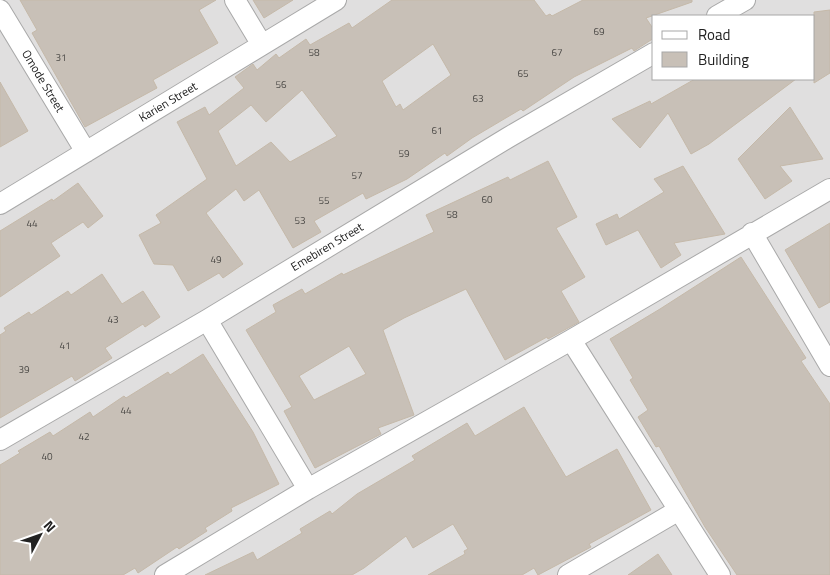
<svg xmlns="http://www.w3.org/2000/svg" width="830" height="575" viewBox="0 0 830 575" font-family="'Titillium Web',sans-serif">
<style>
.residential{fill:#e0dfdf;fill-rule:evenodd}
.building{fill:#c8c0b7;stroke:#c5b9a9;fill-rule:evenodd}
.lines{fill:none;stroke-linecap:round;stroke-linejoin:round}
.minor-casing{stroke:#a9a9a9;stroke-width:22}
.minor{stroke:#fff;stroke-width:20}
.labels{text-anchor:middle;stroke-width:4;stroke-linejoin:round;paint-order:stroke}
.number-label{font-size:10px;fill:#4c4a47}
.street-label{font-size:12px;fill:#222;stroke:#fff}
</style>
<rect width="100%" height="100%" fill="#f2f0e8"/>
<!-- residential -->
<path class="residential" d="M0,0H830V575H0ZM654,16H814V79H654Z"/>
<!-- building -->
<path class="building" d="M20,0H216L199,10L218,43L153,80L157,88L85,127L32,33L37,30Z
M253,0H293L264,18Z
M392,0H534L546,16L550,14L552,16L583,0H692V2L646,18L654,30V38L634,51L632,48L574,77L523,111L521,109L472,138L447,156L445,153L407,179L366,199L363,193L314,221L321,232L293,248L259,190L244,201L236,189L206,213L243,264L223,278L219,273L188,291L173,265L154,264L139,235L161,223L156,215L207,179L177,122L205,107L209,115L244,88L235,77L253,64L257,70L276,54L279,58L306,39L310,45L349,23L352,28ZM433,44L451,75L403,110L400,104L396,107L382,81ZM302,90L337,136L290,162L271,142L236,166L218,131L251,105L266,122Z
M830,10V73L814,83V12Z
M695,79H796L709,144L691,154L668,113L640,148L612,119L650,101L651,104Z
M0,82L28,131L0,147Z
M790,107L823,159L780,166L792,181L765,199L738,159Z
M548,161L577,217L556,228L585,277L561,291L579,322L548,339L547,337L505,360L466,289L404,318L383,330L414,415L378,428L381,434L315,468L284,411L292,407L246,330L276,312L273,305L302,289L305,294L342,273L343,275L434,232L426,215L508,177L510,180ZM349,346L366,374L314,400L299,376Z
M683,166L725,234L674,243L681,255L661,268L638,230L606,245L596,224L617,214L619,219L664,192L654,179Z
M78,183L103,216L88,228L83,222L51,243L60,256L0,297V231L52,199L53,201Z
M830,223V302L819,308L785,250Z
M741,257L806,358L801,361L830,404V575H737L705,527L659,446L656,447L638,417L648,410L630,380L633,378L610,339L660,309Z
M102,274L122,304L143,291L160,317L145,327L143,324L105,348L112,358L75,381L72,376L0,418V335L6,331L4,328L29,312L31,315L68,291L71,295Z
M203,354L253,432L279,484L231,508L232,511L205,528L207,531L179,549L177,547L138,573L135,568L123,575H0V465L20,453L18,451L50,432L53,436L90,412L93,417L124,396L126,398L168,372L170,375Z
M524,407L566,477L617,449L651,510L589,544L591,547L538,575L534,568L522,575H428L465,554L464,551L468,549L453,524L413,548L406,536L364,568L352,575H205L253,552L257,560L302,533L300,529L330,511L332,514L357,494L415,460L412,456L467,423L475,436Z
M658,554L672,575H628Z"/>
<g class="lines">
<defs>
<path id="minor" d="M235,0L262,45
M0,10L86,152
M717,16L745,0
M0,204L336,0
M752,233L830,366
M207,320L308,489
M571,340L720,575
M0,440L207,320L509,137L654,53
M165,575L308,489L571,340L830,189
M568,575L679,510"/>
</defs>
<!-- minor casing -->
<use href="#minor" class="minor-casing"/>
<!-- minor -->
<use href="#minor" class="minor"/>
</g>
<g class="labels">
<!-- number labels -->
<g class="number-label">
<text x="599" y="35">69</text>
<text x="314" y="56">58</text>
<text x="557" y="56">67</text>
<text x="61" y="61">31</text>
<text x="523" y="77">65</text>
<text x="281" y="88">56</text>
<text x="478" y="102">63</text>
<text x="437" y="134">61</text>
<text x="404" y="157">59</text>
<text x="357" y="179">57</text>
<text x="487" y="203">60</text>
<text x="324" y="204">55</text>
<text x="452" y="218">58</text>
<text x="300" y="224">53</text>
<text x="32" y="227">44</text>
<text x="216" y="263">49</text>
<text x="113" y="323">43</text>
<text x="65" y="349">41</text>
<text x="24" y="373">39</text>
<text x="126" y="414">44</text>
<text x="84" y="440">42</text>
<text x="47" y="460">40</text>
</g>
<!-- street labels -->
<g class="street-label">
<text transform="translate(43 81) rotate(59)" y="4">Omode Street</text>
<text transform="translate(168 102) rotate(-31)" y="4">Karien Street</text>
<text transform="translate(327 247) rotate(-31)" y="4">Emebiren Street</text>
</g>
</g>
<!-- legend -->
<rect x="652" y="15" width="162" height="65" fill="#ffffff" stroke="#a7a7a7"/>
<rect x="662" y="31" width="25" height="8" fill="#ffffff" stroke="#a7a7a7"/>
<text x="698" y="40" font-size="15" fill="#222222">Road</text>
<rect x="662" y="52" width="25" height="15" fill="#c8c0b7" stroke="#a7a7a7"/>
<text x="698" y="65" font-size="15" fill="#222222">Building</text>
<!-- north arrow -->
<g transform="translate(40 535) rotate(49)" stroke="#ffffff" stroke-width="4" paint-order="stroke">
<path d="M0-4L9 19L0 12L-9 19Z" fill="#222222"/>
<text y="-8" font-size="14" font-weight="bold" text-anchor="middle" fill="#222222">N</text>
</g>
</svg>
